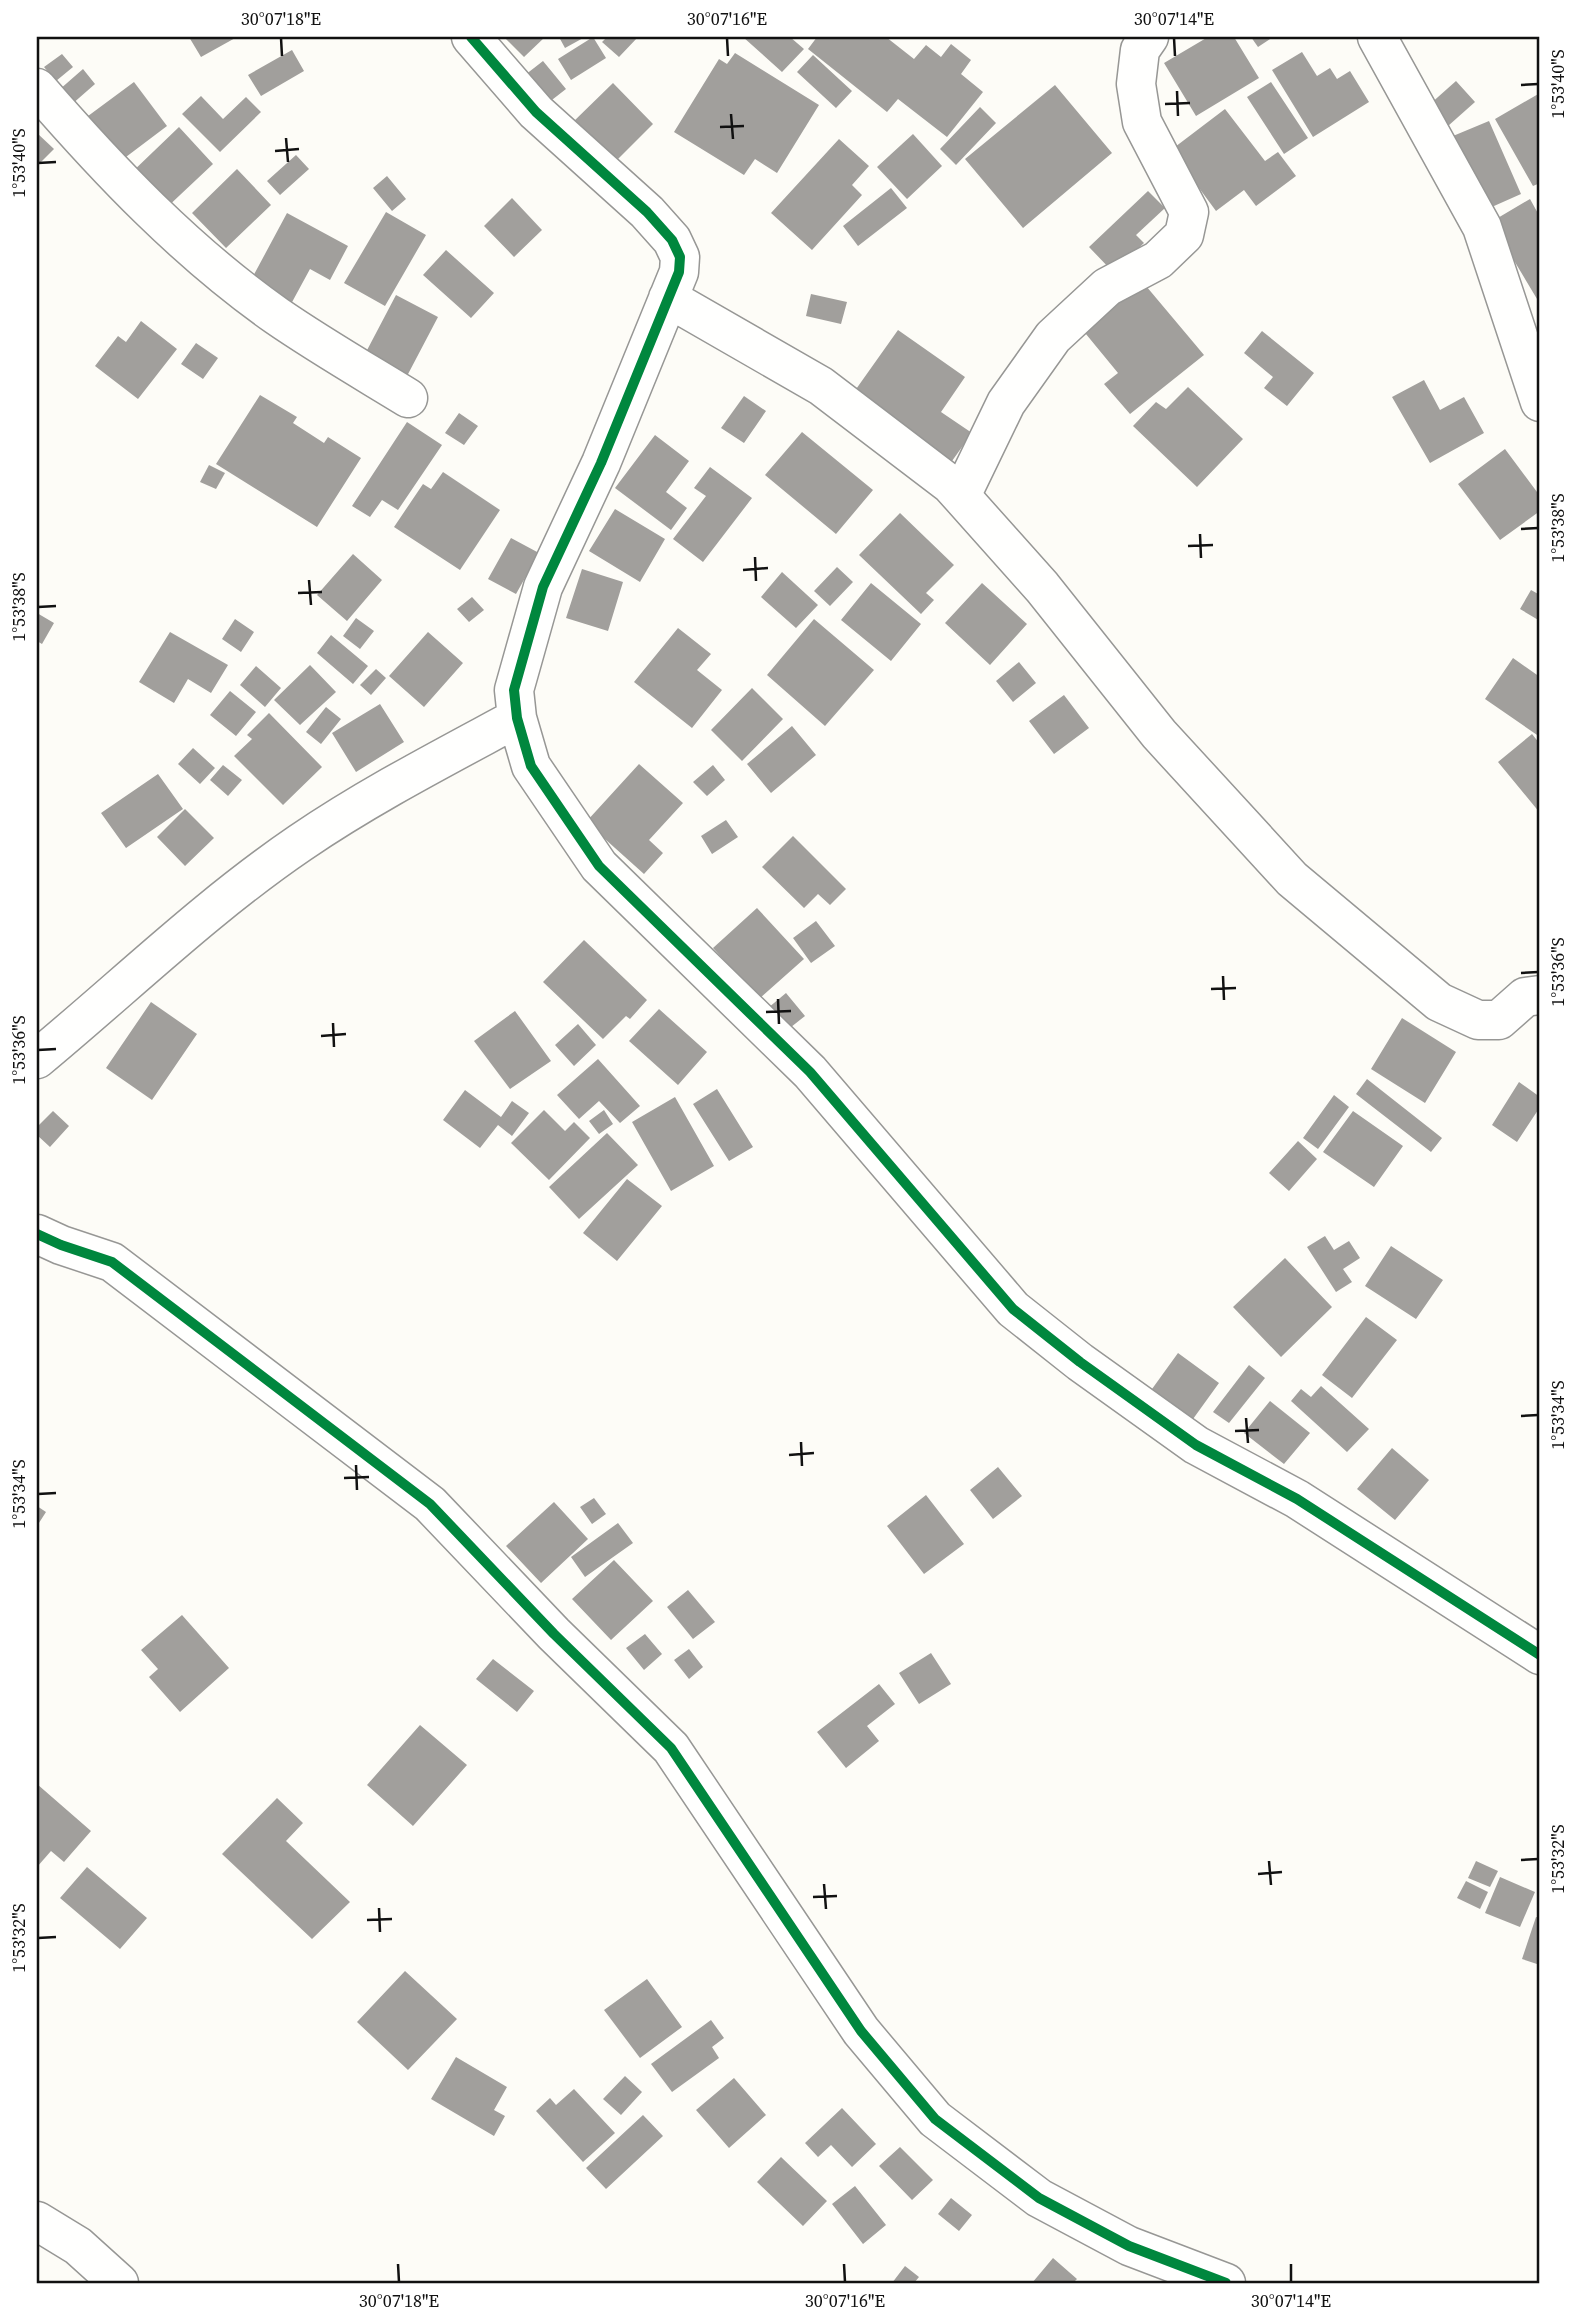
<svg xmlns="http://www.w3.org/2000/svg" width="1577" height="2320" viewBox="0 0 1577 2320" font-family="'Source Serif 4',serif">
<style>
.building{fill:#a19f9c}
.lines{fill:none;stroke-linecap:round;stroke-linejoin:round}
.minor-casing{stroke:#979795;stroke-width:41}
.minor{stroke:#fffffe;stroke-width:38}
.cycleway-casing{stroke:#fff;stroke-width:15}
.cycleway{stroke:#00873e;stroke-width:10}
.ticks{fill:none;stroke:#111;stroke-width:2.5}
.neatline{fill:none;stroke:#111;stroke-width:2.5}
.ticks-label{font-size:18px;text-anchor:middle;fill:#111}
</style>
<rect width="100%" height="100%" fill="#fdfcf7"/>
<!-- building -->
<path class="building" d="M189,37H237L201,57Z
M504,37H545L524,57Z
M559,37H585L565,48Z
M593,37L606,58L571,80L558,59Z
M607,37H638L619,57L602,42Z
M743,37H790L804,49L782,72Z
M817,37H886L914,59L926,45L941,57L951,44L971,60L961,74L983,92L947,137L898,99L887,112L808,49Z
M1208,37H1234L1259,78L1196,116L1164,63Z
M1251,37H1273L1258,47Z
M292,50L304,71L261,96L248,75Z
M1302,52L1317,76L1330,68L1337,79L1350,71L1369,102L1313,137L1272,70Z
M735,53L819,105L777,173L755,159L744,175L674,132L719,59L727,64Z
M62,54L73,67L56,81L44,67Z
M813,55L852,91L836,108L797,72Z
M543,61L566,89L548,103L525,75Z
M83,69L95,84L71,105L59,90Z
M1456,81L1475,102L1448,126L1429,105Z
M134,82L167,126L118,163L84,119Z
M1271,82L1308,138L1284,154L1247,97Z
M613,83L653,124L613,164L572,123Z
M1055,85L1112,153L1023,228L965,159Z
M1540,93V183L1533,186L1495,119Z
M201,96L223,119L246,97L261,112L220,152L182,114Z
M980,107L996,123L956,165L940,149Z
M1225,109L1265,161L1278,152L1296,176L1256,206L1244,190L1216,211L1171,150Z
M1489,121L1521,194L1485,210L1453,136Z
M179,127L213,164L163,211L129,175Z
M37,133L54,149L37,166Z
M913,134L942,166L907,199L877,167Z
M839,139L869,166L852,185L862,195L812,250L771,213Z
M296,155L309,169L280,195L267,181Z
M237,169L271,205L226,248L192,213Z
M387,176L406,199L392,211L373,188Z
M891,188L907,208L858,246L843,226Z
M1148,191L1165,208L1136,235L1144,243L1113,272L1089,247Z
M512,198L542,230L514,257L484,226Z
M1530,199L1540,217V304L1491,222Z
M386,212L426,235L385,306L344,283Z
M287,213L348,246L330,280L310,269L291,304L250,282Z
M446,250L494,293L471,318L423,275Z
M1141,280L1204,355L1130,414L1104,384L1118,373L1081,328Z
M811,294L847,302L841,324L806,316Z
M396,295L438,317L407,376L365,354Z
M141,321L177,349L138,399L95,366L118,336L126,342Z
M898,330L965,377L941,412L972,433L952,461L854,392Z
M1262,331L1314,373L1287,406L1264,388L1273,377L1244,353Z
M196,343L218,358L203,379L181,364Z
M1424,380L1440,410L1464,397L1484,433L1430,463L1392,397Z
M1188,387L1243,439L1197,487L1133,426L1156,402L1166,409Z
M260,395L297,417L293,423L324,443L328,437L361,458L317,527L216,464Z
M744,396L766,411L744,443L721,428Z
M459,413L478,426L464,445L445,433Z
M407,422L442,445L398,510L382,500L370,517L352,506Z
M802,432L873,490L836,534L765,475Z
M655,435L689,461L666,492L687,508L671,530L615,488Z
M1505,449L1540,496V511L1500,540L1458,484Z
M209,465L225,473L216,489L200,482Z
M710,467L752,498L703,562L673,539L706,496L694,488Z
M443,472L500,510L460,570L394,527L423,484L431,489Z
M615,509L665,539L640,582L589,551Z
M900,513L954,565L926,593L934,600L921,614L859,555Z
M511,538L539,553L516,594L488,579Z
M353,554L382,580L347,621L317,595Z
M837,567L853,582L830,606L814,591Z
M582,569L623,582L608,631L566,618Z
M782,572L818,605L796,628L761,597Z
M871,583L921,624L891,661L841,620Z
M982,583L1027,624L990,665L945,623Z
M1531,590L1540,595V621L1520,609Z
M472,597L484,610L469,622L457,609Z
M37,613L54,623L42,644L37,641Z
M356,618L374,631L360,649L343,636Z
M235,619L254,632L241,652L222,639Z
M814,619L874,670L825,726L767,675Z
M678,628L711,654L697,670L722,690L692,728L634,682Z
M170,632L228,665L211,693L188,679L174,703L139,682Z
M428,632L463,663L424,707L389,676Z
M331,635L368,666L353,684L317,653Z
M1513,658L1540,677V737L1485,699Z
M1019,662L1036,683L1013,702L996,681Z
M310,665L336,692L300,725L274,700Z
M256,666L281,688L265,707L240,685Z
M376,669L386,678L371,695L360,685Z
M752,688L783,719L742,761L711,730Z
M230,691L256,712L236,736L210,715Z
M1064,695L1089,728L1054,754L1029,721Z
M380,704L404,742L356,772L332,733Z
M326,707L341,719L321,744L306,732Z
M269,713L322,767L283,805L234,756L252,739L247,735Z
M792,726L816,755L771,793L747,764Z
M1532,734L1540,744V813L1498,762Z
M193,748L215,768L200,784L178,764Z
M639,764L683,803L649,840L663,853L644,874L586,822Z
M223,765L242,780L228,796L210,780Z
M713,765L725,780L707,796L693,782Z
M158,774L183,809L126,848L101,813Z
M185,809L214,838L185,866L157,837Z
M726,820L738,837L712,854L701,836Z
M793,836L846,889L830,905L818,894L804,908L762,867Z
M757,908L804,959L759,999L713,948Z
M816,921L835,946L811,963L793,938Z
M584,940L647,1000L630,1019L626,1016L603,1039L543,982Z
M786,993L805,1016L786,1031L768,1008Z
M151,1002L197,1034L152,1100L106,1068Z
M659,1009L707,1052L678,1085L629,1041Z
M515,1011L551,1061L510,1089L474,1041Z
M1402,1018L1456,1052L1425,1103L1371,1069Z
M578,1024L596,1045L574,1066L555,1045Z
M598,1059L640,1106L620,1123L599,1101L579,1119L557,1095Z
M1367,1079L1442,1138L1431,1152L1356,1094Z
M1519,1082L1540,1097V1107L1517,1142L1492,1125Z
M717,1089L753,1147L729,1161L693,1104Z
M465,1090L501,1117L512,1101L529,1113L512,1136L498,1125L480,1148L443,1120Z
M1334,1095L1349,1107L1318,1149L1303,1138Z
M675,1097L714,1166L671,1191L632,1122Z
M544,1110L565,1131L574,1122L590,1138L549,1180L511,1143Z
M604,1110L613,1124L599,1134L589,1121Z
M53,1111L69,1126L50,1147L37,1135V1127Z
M1353,1111L1403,1146L1374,1187L1323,1152Z
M607,1133L638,1165L579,1219L549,1187Z
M1298,1141L1317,1159L1289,1191L1269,1173Z
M627,1179L662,1206L617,1261L583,1233Z
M1325,1236L1334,1250L1349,1241L1360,1258L1343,1269L1352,1282L1336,1292L1307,1247Z
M1391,1246L1443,1280L1416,1319L1365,1286Z
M1285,1258L1332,1307L1281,1357L1233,1307Z
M1366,1317L1397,1340L1352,1398L1322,1375Z
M1178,1353L1219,1383L1193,1419L1152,1389Z
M1249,1365L1265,1378L1229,1423L1213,1412Z
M1321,1386L1369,1429L1347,1452L1291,1401L1301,1389L1311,1397Z
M1270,1401L1310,1433L1284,1464L1244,1433Z
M1392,1448L1429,1480L1395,1520L1357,1489Z
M998,1467L1022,1496L993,1519L970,1490Z
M926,1495L964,1544L924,1574L887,1526Z
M594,1498L606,1514L592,1524L580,1507Z
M554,1502L588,1539L541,1583L506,1546Z
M37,1506L46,1512L37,1526Z
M618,1523L633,1543L585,1577L571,1557Z
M614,1560L653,1601L611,1640L572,1599Z
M688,1590L715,1622L693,1639L667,1607Z
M182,1615L229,1668L180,1712L149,1677L158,1669L141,1650Z
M645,1634L662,1654L644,1670L626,1648Z
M689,1649L703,1667L689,1679L674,1660Z
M931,1653L951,1684L919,1704L899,1673Z
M493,1659L534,1691L517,1712L476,1679Z
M879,1684L895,1704L867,1726L879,1741L846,1768L817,1732Z
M420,1725L467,1765L413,1826L367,1785Z
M37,1784L91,1831L64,1862L51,1851L37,1867Z
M277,1798L303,1823L286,1841L350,1902L312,1939L222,1854Z
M1476,1861L1498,1871L1490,1887L1468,1878Z
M87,1867L147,1918L120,1949L60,1898Z
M1500,1877L1535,1892L1520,1927L1485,1913Z
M1466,1881L1488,1892L1480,1909L1457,1898Z
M1536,1917L1540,1918V1965L1522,1959Z
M405,1971L457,2019L408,2070L357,2022Z
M647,1979L682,2027L640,2058L604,2010Z
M711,2020L724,2038L712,2047L719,2058L672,2092L651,2064Z
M456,2057L507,2087L494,2110L505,2116L494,2136L431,2099Z
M625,2076L642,2092L621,2115L603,2099Z
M734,2078L766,2115L729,2148L696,2110Z
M574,2089L615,2133L583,2162L536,2111L550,2098L556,2105Z
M842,2108L876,2144L852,2167L831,2145L818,2157L805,2143Z
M643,2115L663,2136L606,2189L586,2168Z
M900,2147L933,2180L912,2200L879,2166Z
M781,2157L827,2201L803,2226L757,2182Z
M855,2186L886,2225L863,2244L832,2204Z
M951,2198L972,2215L959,2231L938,2214Z
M1053,2258L1077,2279L1073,2283H1032Z
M905,2266L919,2277L914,2283H892Z"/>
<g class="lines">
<defs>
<path id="minor" d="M471,37L536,112L647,212L672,240L680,257L679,272L601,463L543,587L514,690L517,718L531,766L599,866L810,1072L1013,1309L1080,1362L1196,1445L1297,1499L1540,1655
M1377,37L1482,227L1540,402
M37,88C109,171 186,252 277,316C319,345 364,371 408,398
M668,298L821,386L951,485L1042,587L1159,734L1292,879L1439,1002L1478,1020H1499L1525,997L1540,995
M961,496L1006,403L1053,337L1107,287L1158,260L1184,235L1189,212L1142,122L1136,84L1140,50L1149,37
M37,1059C124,987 206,907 300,843C369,796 443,758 517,718
M37,1234L61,1245L112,1262L430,1504L554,1634L671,1748L861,2031L935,2119L1039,2198L1129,2246L1226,2283
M37,2221L78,2246L119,2283"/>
</defs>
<!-- minor casing -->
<use href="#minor" class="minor-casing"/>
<!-- minor -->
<use href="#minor" class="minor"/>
<defs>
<path id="cycleway" d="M471,37L536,112L647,212L672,240L680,257L679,272L601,463L543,587L514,690L517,718L531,766L599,866L810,1072L1013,1309L1080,1362L1196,1445L1297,1499L1540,1655
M37,1234L61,1245L112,1262L430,1504L554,1634L671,1748L861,2031L935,2119L1039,2198L1129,2246L1226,2283"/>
</defs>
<!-- cycleway casing -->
<use href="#cycleway" class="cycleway-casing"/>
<!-- cycleway -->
<use href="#cycleway" class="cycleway"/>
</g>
<!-- ticks -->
<path class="ticks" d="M281,38L282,56M727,38L728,56M1174,38L1175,56M1521,85L1538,84M1177,91L1178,116M1165,104L1190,103M731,114L733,139M720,127L744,126M286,138L288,162M275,151L299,149M38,163L56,162M1521,529L1538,528M1200,534L1201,558M1188,546L1213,545M755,557L756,581M743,570L768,568M309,580L311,605M298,593L322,592M38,607L56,606M1521,973L1538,972M1223,976L1224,1000M1211,989L1236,988M778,999L779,1024M766,1012L791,1011M333,1023L334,1047M321,1036L346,1034M38,1050L56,1049M1521,1416L1538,1415M1246,1418L1248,1443M1235,1431L1259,1430M801,1442L802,1466M789,1455L814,1453M356,1465L357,1490M344,1478L369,1477M38,1494L56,1493M1521,1860L1538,1859M1269,1861L1271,1885M1258,1874L1282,1872M824,1884L826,1909M813,1897L837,1896M379,1908L380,1932M367,1920L392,1919M38,1938L56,1937M398,2264L399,2282M844,2264L845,2282M1291,2264V2282"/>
<!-- border -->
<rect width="1577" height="2320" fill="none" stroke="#ffffff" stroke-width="77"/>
<rect x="38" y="38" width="1500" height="2244" class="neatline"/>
<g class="ticks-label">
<text x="281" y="25">30°07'18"E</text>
<text x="727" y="25">30°07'16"E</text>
<text x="1174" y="25">30°07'14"E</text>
<text transform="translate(1558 84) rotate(-90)" y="6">1°53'40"S</text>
<text transform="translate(19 163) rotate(-90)" y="6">1°53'40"S</text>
<text transform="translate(1558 528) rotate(-90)" y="6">1°53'38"S</text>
<text transform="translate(19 607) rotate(-90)" y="6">1°53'38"S</text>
<text transform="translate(1558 972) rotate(-90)" y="6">1°53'36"S</text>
<text transform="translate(19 1050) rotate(-90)" y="6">1°53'36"S</text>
<text transform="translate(1558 1415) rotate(-90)" y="6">1°53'34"S</text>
<text transform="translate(19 1494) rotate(-90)" y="6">1°53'34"S</text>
<text transform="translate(1558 1859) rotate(-90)" y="6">1°53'32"S</text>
<text transform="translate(19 1938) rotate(-90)" y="6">1°53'32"S</text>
<text x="399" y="2307">30°07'18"E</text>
<text x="845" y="2307">30°07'16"E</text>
<text x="1291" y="2307">30°07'14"E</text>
</g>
</svg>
